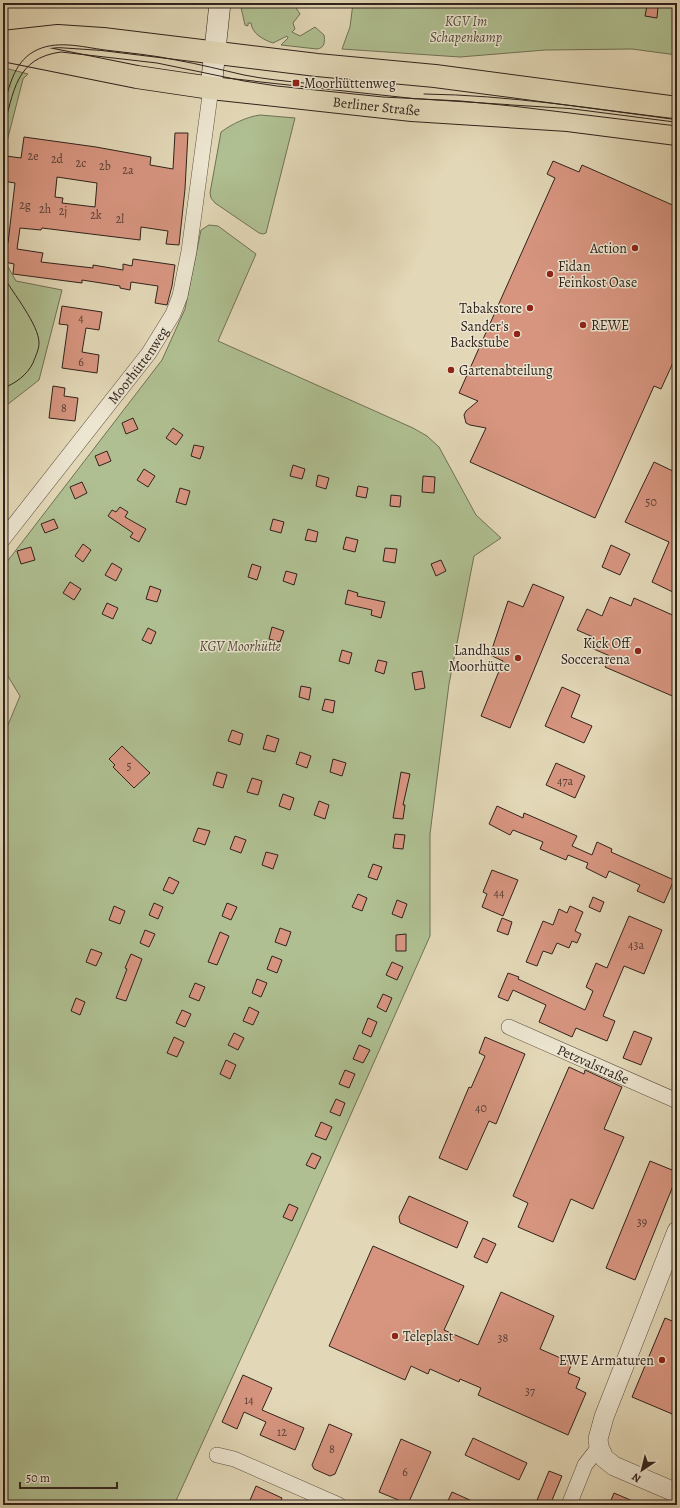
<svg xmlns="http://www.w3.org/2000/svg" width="680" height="1508" viewBox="0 0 680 1508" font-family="Alegreya,serif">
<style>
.green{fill:#afbf91;stroke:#707156}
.building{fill:#d79580;stroke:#31231c;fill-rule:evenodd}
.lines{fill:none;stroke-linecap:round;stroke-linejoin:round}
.minor-casing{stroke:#5d5042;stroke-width:16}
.tertiary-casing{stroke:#5d5042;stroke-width:20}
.secondary-casing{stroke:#31231c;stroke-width:22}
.primary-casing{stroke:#31231c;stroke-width:24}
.minor{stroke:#ece5d0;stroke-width:15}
.tertiary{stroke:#ece5d0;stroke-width:19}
.secondary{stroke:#ece5d0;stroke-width:21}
.primary{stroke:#e2d7b6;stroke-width:22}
.tram{stroke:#31231c;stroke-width:1}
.poi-dot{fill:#8f2418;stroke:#ece5d0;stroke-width:1.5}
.labels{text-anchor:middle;stroke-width:3;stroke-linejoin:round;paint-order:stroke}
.number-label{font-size:12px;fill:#5a4035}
.park-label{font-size:14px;font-style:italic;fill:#504a39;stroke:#ece5d0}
.poi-label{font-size:14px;fill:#31231c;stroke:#ece5d0;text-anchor:end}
.street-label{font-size:14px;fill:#31231c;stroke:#ece5d0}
</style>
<rect width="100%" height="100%" fill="#e2d7b6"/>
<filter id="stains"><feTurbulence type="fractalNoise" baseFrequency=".005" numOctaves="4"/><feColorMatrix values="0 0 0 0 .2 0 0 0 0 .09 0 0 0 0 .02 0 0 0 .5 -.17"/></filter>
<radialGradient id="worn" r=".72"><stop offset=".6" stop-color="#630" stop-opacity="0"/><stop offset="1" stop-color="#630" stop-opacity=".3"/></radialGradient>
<!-- green -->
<path class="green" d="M240,3H293L300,14L293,23L295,29L292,32L300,36L315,27L324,35C325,41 325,48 317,49L281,45L288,38L287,36L273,43C264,40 252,34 251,23H248V26L245,25Z
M353,3H677V55L632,49L545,50L460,57L342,49L350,27Z
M5,68L28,74L23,79L3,157V76Z
M260,115L295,118L266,233L263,234L259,233L215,203L211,198L210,193L221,132C232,124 246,117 260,115Z
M209,225L218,226L256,254L218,341L413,428L427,436L439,447L476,515L501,538L474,556L449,684L430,834V936L296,1238L174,1505H3V737L20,696L3,668V567L162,360L185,309L201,230Z
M3,258L16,281L62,290L39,380L3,408Z"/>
<!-- building -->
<path class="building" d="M647,6L658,7L657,18L645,16Z
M175,133H188L185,189L179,245L166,244L168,231L141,227L140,240L42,228L41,230L20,228L17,249L43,253L41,262L93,268V265L123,270V264L132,266L133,259L175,265L172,286L167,305L155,303L158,286L131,282L130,290L120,288V286L82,280V283L13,274L14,264L5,262L7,243H8L15,183L3,181V167H5L6,156L21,158L24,137L96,147L151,157L150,165L173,169ZM57,177L97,183L95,207L62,203L63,198L55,197Z
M553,161L579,172L582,165L677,207V354L661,389L654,386L595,518L470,462L486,428L470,425L466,423L464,415L466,411L478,401L459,393L555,178L547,174Z
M62,306L102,312L99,330L86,328L82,352L99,355L97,373L62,368L68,325L59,324Z
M53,386L65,388L64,396L78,398L75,421L49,418Z
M133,418L138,429L126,434L122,423Z
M173,428L183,435L176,445L166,438Z
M194,445L204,447L200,459L191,456Z
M107,451L111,461L99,466L95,456Z
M654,462L677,473V594L652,582L669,542L625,522Z
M293,465L305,469L302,479L290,476Z
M144,469L155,476L148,487L137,480Z
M318,475L329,478L326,489L316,486Z
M423,476L435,477L434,493L422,492Z
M82,482L87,493L75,499L70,487Z
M358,486L368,488L366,498L356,496Z
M180,488L190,491L186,505L176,502Z
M391,495L401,496L400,507L390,506Z
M120,507L128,512L125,517L146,529L139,542L130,537L133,533L108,516L112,510L116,512Z
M54,519L58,528L45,533L41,524Z
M273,519L284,522L281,533L270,530Z
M308,529L318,532L316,542L305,540Z
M346,537L358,540L355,552L343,549Z
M83,544L91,550L83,562L75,556Z
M611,545L630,554L620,575L602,567Z
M31,547L35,560L21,564L17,551Z
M385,548L397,549L395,563L383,561Z
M441,560L446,571L436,576L431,564Z
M112,563L122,569L116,581L105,575Z
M252,564L261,567L257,580L248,577Z
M286,571L297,574L294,585L283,581Z
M70,582L81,589L74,600L63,593Z
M533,584L564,597L510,728L481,716L503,661L490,655L508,601L523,607Z
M150,586L161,590L157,602L146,599Z
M348,590L358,593L357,596L385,602L381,618L371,615L372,610L345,604Z
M610,597L631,606L634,598L677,617V698L605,667L610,656L589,647L593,637L577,630L587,609L602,616Z
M107,603L118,608L113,619L102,614Z
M272,627L284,631L280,642L269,639Z
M148,628L156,632L151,644L142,640Z
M342,650L352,653L349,664L339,661Z
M378,660L387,662L384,674L375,671Z
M422,671L425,688L415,690L412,673Z
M301,686L311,688L309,700L299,697Z
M562,687L580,695L571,717L592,726L584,743L545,726Z
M325,699L335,701L333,713L322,710Z
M232,730L243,734L240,745L228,741Z
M267,735L279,739L275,752L263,749Z
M122,746L150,773L134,788L113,767L115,765L109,759Z
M300,752L311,756L307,768L296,764Z
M333,759L346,763L342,776L330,772Z
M556,763L585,776L575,798L546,785Z
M217,772L227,775L223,788L213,785Z
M401,772L410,774L403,805H405L403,819L393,818Z
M252,778L262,781L258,795L247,792Z
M283,794L294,798L290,810L279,806Z
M319,801L329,805L325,819L314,815Z
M497,806L523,818L524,813L577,836L572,846L592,855L597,842L612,849L611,852L674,880L664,903L637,891L640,885L609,871L606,878L586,868L588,863L568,855L566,860L540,849L543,842L513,830L510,835L489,824Z
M198,828L210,831L205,845L193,841Z
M395,834L405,835L403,849L393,848Z
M235,836L246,840L241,853L230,849Z
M266,852L278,855L273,869L262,865Z
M373,864L382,867L377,880L368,877Z
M492,870L518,880L503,916L482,907L487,894L483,892Z
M169,877L179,882L173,894L163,890Z
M358,894L367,898L362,911L352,907Z
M593,897L604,902L600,912L589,907Z
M397,900L407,904L402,918L392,914Z
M154,903L163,907L158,919L149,915Z
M227,903L237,907L231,920L222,916Z
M114,906L125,911L120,924L109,920Z
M570,906L583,912L575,931L581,934L577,943L572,941L569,948L557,943L552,954L543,951L537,966L526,962L543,921L553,925L559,909L567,913Z
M629,916L662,930L644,974L624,966L603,1016L615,1021L607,1041L576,1028L572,1037L539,1022L546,1005L513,990L508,1001L498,997L508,973L519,977L518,979L585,1010L593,991L586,987L596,963L607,968Z
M502,918L512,922L508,935L497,931Z
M280,928L291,932L286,946L275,942Z
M145,930L155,934L149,947L140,943Z
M220,932L229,936L217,965L208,962Z
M406,934V951H396V935Z
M91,949L102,953L96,966L86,962Z
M131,954L142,959L126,1001L116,998L127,969L125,968Z
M272,956L282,960L277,973L267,969Z
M392,962L403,967L397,980L386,975Z
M257,979L267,983L261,997L252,993Z
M195,983L205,987L199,1001L189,997Z
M383,994L392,998L386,1012L377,1007Z
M76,998L85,1002L80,1015L71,1011Z
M249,1007L259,1012L253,1025L243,1021Z
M182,1010L191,1014L185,1027L176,1023Z
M368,1018L377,1022L371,1037L362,1033Z
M634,1031L652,1038L641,1065L623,1058Z
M234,1033L244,1038L238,1050L228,1045Z
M174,1037L184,1042L177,1057L167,1053Z
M485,1037L525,1054L496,1124L489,1121L467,1170L439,1158L469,1087L471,1088L485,1056L479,1053Z
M359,1045L370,1050L363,1063L353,1059Z
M226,1060L236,1065L230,1079L220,1074Z
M569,1067L584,1074L585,1070L622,1087L604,1129L624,1137L593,1209L571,1199L553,1242L518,1227L528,1203L513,1196Z
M345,1070L355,1074L349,1088L339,1084Z
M336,1099L345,1103L340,1116L330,1112Z
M321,1122L332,1127L326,1140L315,1136Z
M312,1153L321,1157L315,1169L306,1165Z
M650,1161L677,1172V1176L635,1280L606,1268Z
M409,1196L468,1222L457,1248L400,1223L399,1217Z
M289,1204L298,1208L292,1221L283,1217Z
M483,1238L496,1244L487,1263L474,1257Z
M373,1246L464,1286L444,1330L478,1345L501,1292L554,1316L540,1349L572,1363L568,1373L580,1378L576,1388L586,1393L568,1435L478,1395L481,1388L460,1379L459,1382L430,1369L428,1374L411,1366L405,1380L329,1346Z
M665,1318L677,1323V1416L632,1397Z
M243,1375L272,1388L262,1410L304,1428L295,1450L260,1435L266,1422L244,1412L237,1429L222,1422Z
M329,1424L352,1434L335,1474L330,1476L314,1469L312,1465Z
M473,1438L527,1463L519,1480L465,1455Z
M401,1439L431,1452L408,1504L379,1492Z
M549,1471L562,1476L550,1505H535Z
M256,1486L282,1498L279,1505H248Z
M452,1492L481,1505H446Z
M614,1493L642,1505H609Z"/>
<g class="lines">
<defs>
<g id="minor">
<path id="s1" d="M3,539L149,353L173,314L180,296L189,251L211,88"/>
<path id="s2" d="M509,1027L677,1101"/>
<path d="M217,1455L234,1459L339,1505"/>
<path d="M569,1505L585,1465L599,1447"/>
</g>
<path id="tertiary" d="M677,1231L604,1417L598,1439L599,1447L604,1458L614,1466L677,1493"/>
<path id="secondary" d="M211,88L220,3"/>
<g id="primary">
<path d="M3,42L58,36L103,39L317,65L435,76L677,108"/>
<path id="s3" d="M3,50L137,77L211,88L412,110L568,120L677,134"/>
</g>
</defs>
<!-- minor casing -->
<use href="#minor" class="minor-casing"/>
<!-- tertiary casing -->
<use href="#tertiary" class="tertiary-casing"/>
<!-- secondary casing -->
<use href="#secondary" class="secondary-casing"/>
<!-- primary casing -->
<use href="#primary" class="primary-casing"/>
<!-- minor -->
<use href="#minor" class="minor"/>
<!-- tertiary -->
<use href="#tertiary" class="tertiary"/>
<!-- secondary -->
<use href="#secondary" class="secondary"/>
<!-- primary -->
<use href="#primary" class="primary"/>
<!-- tram -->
<path class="tram" d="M424,94C509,95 593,109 677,119
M3,109C9,88 13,64 33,52C55,39 82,47 105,50C129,53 153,55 176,60C199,64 222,70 244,75C264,79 284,81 304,83
M3,130C14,92 15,58 61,52L157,63L244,81L277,86L383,97L461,101L512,106L677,126
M3,276C13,293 39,325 39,343C39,350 35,357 33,363C27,375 15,384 3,388"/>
</g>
<!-- markers -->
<g class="poi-dot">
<rect x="292" y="79" width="8" height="8" rx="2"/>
<circle cx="635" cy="248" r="4"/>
<circle cx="550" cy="274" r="4"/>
<circle cx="530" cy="308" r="4"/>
<circle cx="583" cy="325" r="4"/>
<circle cx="517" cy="334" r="4"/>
<circle cx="451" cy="370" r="4"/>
<circle cx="638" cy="651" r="4"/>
<circle cx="518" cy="658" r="4"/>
<circle cx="395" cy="1336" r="4"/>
<circle cx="662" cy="1360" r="4"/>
</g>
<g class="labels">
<!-- number labels -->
<g class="number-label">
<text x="33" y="160">2e</text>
<text x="57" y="163">2d</text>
<text x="81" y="167">2c</text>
<text x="105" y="170">2b</text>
<text x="128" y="174">2a</text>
<text x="25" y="209">2g</text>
<text x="45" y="213">2h</text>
<text x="63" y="215">2j</text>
<text x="96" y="219">2k</text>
<text x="120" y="223">2l</text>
<text x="81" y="322">4</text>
<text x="81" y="366">6</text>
<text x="64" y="412">8</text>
<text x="651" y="506">50</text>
<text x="129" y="770">5</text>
<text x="565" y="785">47a</text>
<text x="499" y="897">44</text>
<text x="636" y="949">43a</text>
<text x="481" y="1112">40</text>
<text x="642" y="1226">39</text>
<text x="503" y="1342">38</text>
<text x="530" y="1395">37</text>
<text x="249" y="1404">14</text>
<text x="282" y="1436">12</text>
<text x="332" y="1453">8</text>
<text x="405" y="1476">6</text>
</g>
<!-- park labels -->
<g class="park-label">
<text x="466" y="26">KGV Im<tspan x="466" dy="16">Schapenkamp</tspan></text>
<text x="240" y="651">KGV Moorhütte</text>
</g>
<!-- poi labels -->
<g class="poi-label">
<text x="304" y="88" text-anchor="start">Moorhüttenweg</text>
<text x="627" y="253">Action</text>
<text x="558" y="271" text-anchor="start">Fidan<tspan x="558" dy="16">Feinkost Oase</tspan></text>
<text x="522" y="313">Tabakstore</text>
<text x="591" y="330" text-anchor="start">REWE</text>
<text x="509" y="331">Sander's<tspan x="509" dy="16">Backstube</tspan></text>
<text x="459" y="375" text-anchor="start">Gartenabteilung</text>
<text x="630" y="648">Kick Off<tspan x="630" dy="16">Soccerarena</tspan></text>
<text x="510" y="655">Landhaus<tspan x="510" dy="16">Moorhütte</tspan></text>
<text x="403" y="1341" text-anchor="start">Teleplast</text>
<text x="654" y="1365">EWE Armaturen</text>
</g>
<!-- street labels -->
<g class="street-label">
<text dy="5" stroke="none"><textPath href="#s3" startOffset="378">Berliner Straße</textPath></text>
<text dy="5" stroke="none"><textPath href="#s1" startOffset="220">Moorhüttenweg</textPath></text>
<text dy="5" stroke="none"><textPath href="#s2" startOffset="92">Petzvalstraße</textPath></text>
</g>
</g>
<!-- margin -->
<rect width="680" height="1508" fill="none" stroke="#e2d7b6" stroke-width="16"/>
<rect x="4" y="4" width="672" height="1500" fill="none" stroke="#31231c" stroke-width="2"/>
<rect x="8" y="8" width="664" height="1492" fill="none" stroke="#31231c"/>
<!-- north arrow -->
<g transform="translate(642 1470) rotate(215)" stroke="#ece5d0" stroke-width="3" paint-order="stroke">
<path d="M0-3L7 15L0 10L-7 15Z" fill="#31231c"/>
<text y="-6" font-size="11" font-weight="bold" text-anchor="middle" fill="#31231c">N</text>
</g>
<!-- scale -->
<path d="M20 1482v6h97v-6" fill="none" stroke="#31231c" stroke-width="2"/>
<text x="26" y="1482" font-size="12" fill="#31231c" stroke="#ece5d0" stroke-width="3" paint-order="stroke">50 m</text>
<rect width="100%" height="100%" filter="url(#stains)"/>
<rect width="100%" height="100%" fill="url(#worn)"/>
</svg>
